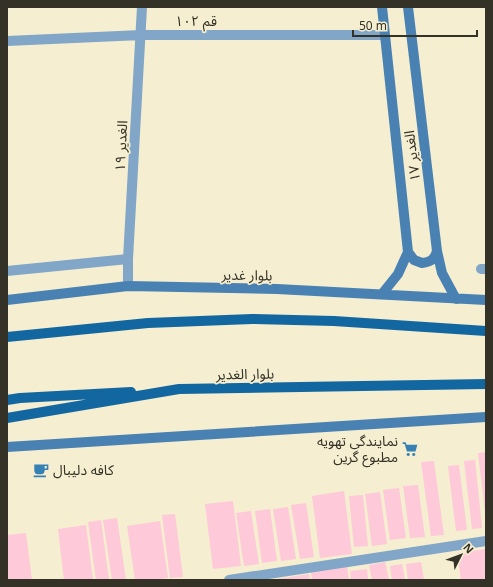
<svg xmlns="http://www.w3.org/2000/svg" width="493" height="587" viewBox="0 0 493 587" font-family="'Noto Sans','Noto Sans Arabic',sans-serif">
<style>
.building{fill:#fec9d8}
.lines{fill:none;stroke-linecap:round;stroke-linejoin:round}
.service{stroke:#81a6c7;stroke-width:10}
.minor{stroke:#81a6c7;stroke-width:10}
.secondary{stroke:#4982b2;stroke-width:10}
.primary{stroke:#1367a1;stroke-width:10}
.labels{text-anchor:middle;stroke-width:3.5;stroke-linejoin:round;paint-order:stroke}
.street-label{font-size:14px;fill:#343126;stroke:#f5eed1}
.poi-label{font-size:14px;fill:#343126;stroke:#f5eed1;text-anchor:end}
</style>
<rect width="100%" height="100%" fill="#f5eed1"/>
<!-- building -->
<path class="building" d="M486,452V512H485L478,453Z
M475,460L482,528L472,529L464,461Z
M434,461L444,535L431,536L421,462Z
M459,465L467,530L456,531L448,466Z
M418,485L425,537L410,538L403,486Z
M399,488L406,538L390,540L383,490Z
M344,491L352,554L320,558L312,496Z
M380,492L387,544L372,546L365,494Z
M363,495L368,546L354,547L349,496Z
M233,501L241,566L213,569L205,504Z
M306,503L314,557L300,559L291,505Z
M288,507L296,559L281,561L273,509Z
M270,509L277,561L262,563L255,511Z
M251,511L259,564L244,566L236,513Z
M175,514L183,577L170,578L162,515Z
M117,518L126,580H112L103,520Z
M101,520L109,580H96L88,522Z
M160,521L168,578L154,580H135L127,526Z
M86,525L93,580H64L58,529Z
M26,533L32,580H7V535Z
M486,549V580H461L457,553Z
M385,562L389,580H372L369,565Z
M421,562L424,580H408L406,564Z
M402,564L405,580H392L390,566Z
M347,565L349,580H312L311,571Z
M367,569L368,580H351L350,571Z
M309,574L310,580H276V579Z"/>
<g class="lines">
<!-- service -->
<path class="service" d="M481,269H486
M7,271L128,259"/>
<!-- minor -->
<path class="minor" d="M7,41L141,35H384
M128,286V259L142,7
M229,580L486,541"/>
<!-- secondary -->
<path class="secondary" d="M382,7L408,252L398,274L382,294
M408,7L437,251L442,273L456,299
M408,252L414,260L422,263C431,262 435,259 437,251
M7,300L128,286L277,289L486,300
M7,447L486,417"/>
<!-- primary -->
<path class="primary" d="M7,337L148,323L252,319L334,321L486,331
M7,400L20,398L131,392
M7,418L179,389L486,384"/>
</g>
<!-- icons -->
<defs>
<symbol id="supermarket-bare" viewBox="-9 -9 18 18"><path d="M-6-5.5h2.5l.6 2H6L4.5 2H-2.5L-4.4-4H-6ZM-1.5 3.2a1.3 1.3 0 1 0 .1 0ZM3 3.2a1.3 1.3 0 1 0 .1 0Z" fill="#3681b4" stroke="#f5eed1" stroke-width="2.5" paint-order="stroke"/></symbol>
<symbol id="cafe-bare" viewBox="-9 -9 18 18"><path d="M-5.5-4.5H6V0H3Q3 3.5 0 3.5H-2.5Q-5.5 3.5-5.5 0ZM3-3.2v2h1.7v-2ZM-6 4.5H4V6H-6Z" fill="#3681b4" stroke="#f5eed1" stroke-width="2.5" paint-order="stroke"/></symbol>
</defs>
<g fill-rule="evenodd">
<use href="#supermarket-bare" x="399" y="438" width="22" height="22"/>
<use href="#cafe-bare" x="30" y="459" width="22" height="22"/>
</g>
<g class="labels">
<!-- street labels -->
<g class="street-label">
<text x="196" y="26">قم ۱۰۲</text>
<text transform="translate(121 146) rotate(-87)" y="5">الغدیر ۱۹</text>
<text transform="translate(412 156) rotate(-97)" y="5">الغدیر ۱۷</text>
<text transform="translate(247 275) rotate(1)" y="5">بلوار غدیر</text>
<text transform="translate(245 374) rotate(-1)" y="5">بلوار الغدیر</text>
</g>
<!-- poi labels -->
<g class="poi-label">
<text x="398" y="446">نمایندگی تهویه<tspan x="398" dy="16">مطبوع گرین</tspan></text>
<text x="53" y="475" text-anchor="start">کافه دلیبال</text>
</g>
</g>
<!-- border -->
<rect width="493" height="587" fill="none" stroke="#343126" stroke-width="16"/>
<!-- north arrow -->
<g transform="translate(461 555) rotate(48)" stroke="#f5eed1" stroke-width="3" paint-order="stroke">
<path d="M0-3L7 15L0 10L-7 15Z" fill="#343126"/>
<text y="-6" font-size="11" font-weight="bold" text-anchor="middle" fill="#343126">N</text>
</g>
<!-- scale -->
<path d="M353 30v6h124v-6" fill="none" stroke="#343126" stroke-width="2"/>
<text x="359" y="30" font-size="12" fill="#343126" stroke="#f5eed1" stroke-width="3" paint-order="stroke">50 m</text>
</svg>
